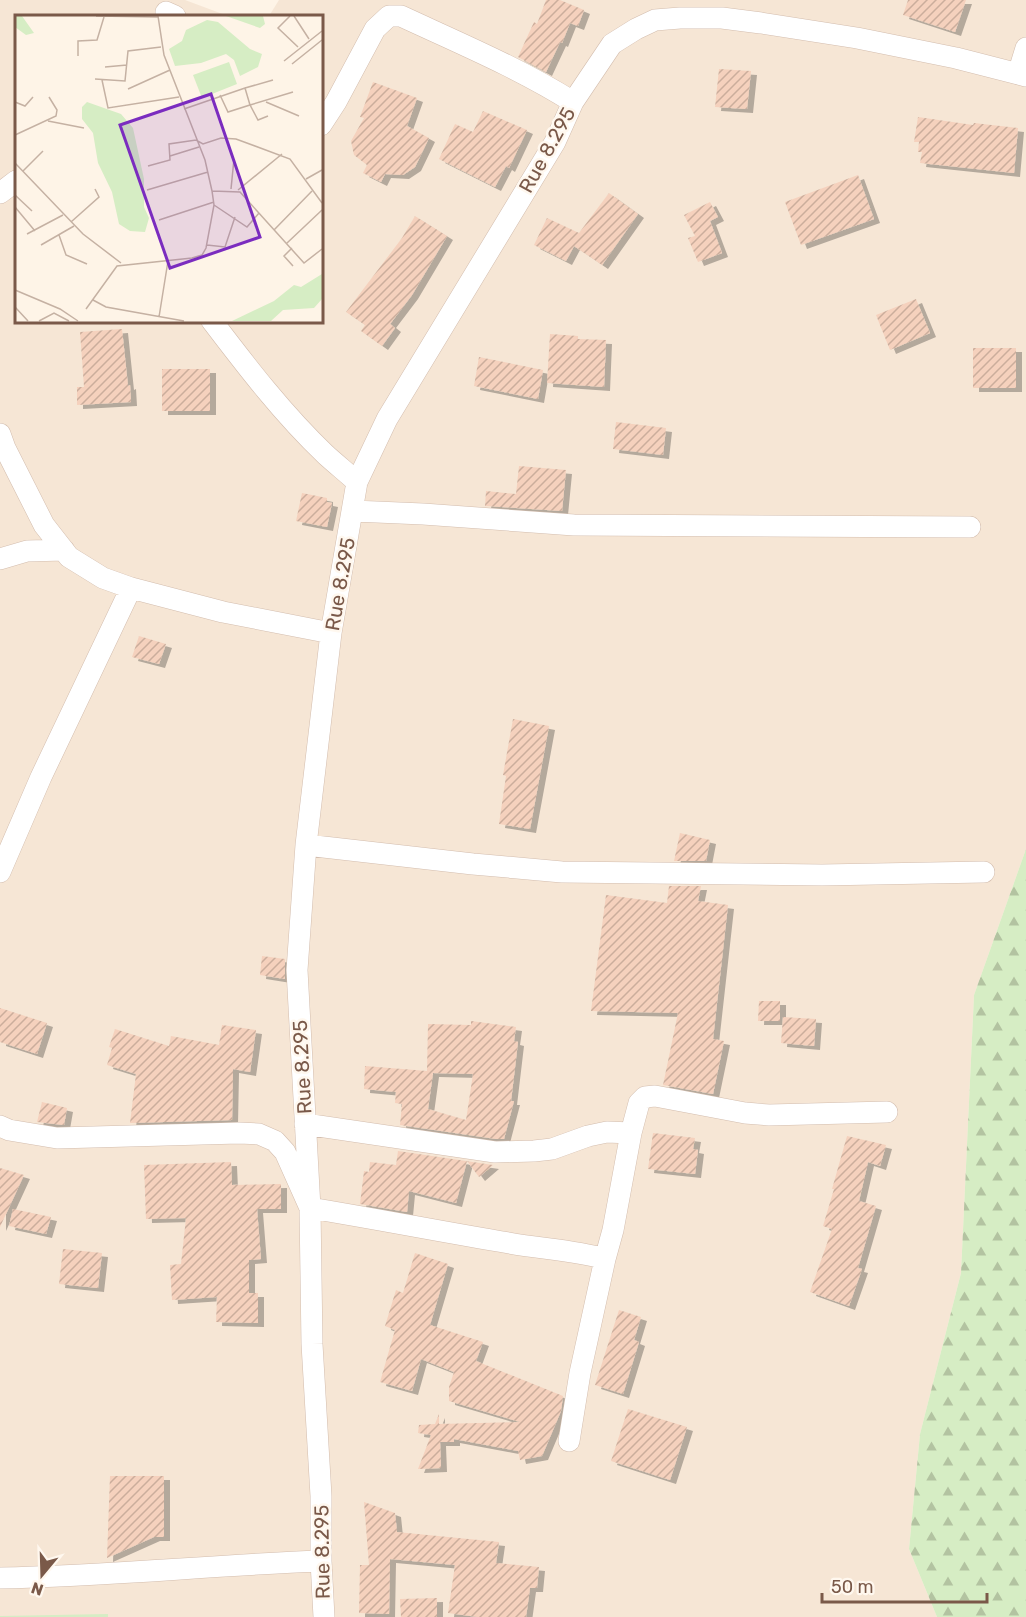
<svg xmlns="http://www.w3.org/2000/svg" width="1026" height="1617" viewBox="0 0 1026 1617" font-family="Rubik,sans-serif">
<style>
.residential{fill:#f6e6d5}
.forest{fill:url(#forest-firs)}
.pitch{fill:#d6edc4}
.building{fill:url(#building-hatch);fill-rule:evenodd;filter:url(#shadow)}
.lines{fill:none;stroke-linecap:round;stroke-linejoin:round}
.minor-casing{stroke:#d3bdae;stroke-width:22}
.minor{stroke:#fff;stroke-width:21}
.labels{text-anchor:middle;stroke-width:5;stroke-linejoin:round;paint-order:stroke}
.street-label{font-size:20px;fill:#7a5949;stroke:#fff8ef}
.inset-road{fill:none;stroke:#c5b1a3;stroke-width:1.5}
.view{fill:#7b2cbf;fill-opacity:0.15;stroke:#7b2cbf;stroke-width:3}
.inset-edge{fill:none;stroke:#7a5949;stroke-width:3}
</style>
<defs>
<pattern id="forest-firs" width="22" height="20" patternUnits="userSpaceOnUse" patternTransform="scale(1.5)"><rect width="22" height="20" fill="#d6edc4"/><path d="M5 1l3.5 6h-7zM16 11l3.5 6h-7z" fill="#b3c3a1"/></pattern>
<pattern id="building-hatch" width="6" height="6" patternUnits="userSpaceOnUse" patternTransform="scale(1.5)"><rect width="6" height="6" fill="#f5d1bd"/><path d="M-1 1l2-2M0 6l6-6M5 7l2-2" fill="none" stroke="#cbad9c"/></pattern>
<filter id="shadow"><feDropShadow dx="6" dy="4" stdDeviation="0" flood-color="#0004"/></filter>
</defs>
<rect width="100%" height="100%" fill="#fef4e7"/>
<!-- residential -->
<path class="residential" d="M0,0H185L228,16H16V321H321V16H269L279,0H1026V849L974,995L961,1273L920,1434L909,1549L937,1617H0Z"/>
<!-- forest -->
<path class="forest" d="M1026,849V1617H937L909,1549L920,1434L961,1273L974,995Z"/>
<!-- pitch -->
<path class="pitch" d="M108,1614V1617H0V1616Z"/>
<!-- building -->
<path class="building" d="M546,0H560L584,10L578,26L570,23L562,43L560,42L546,72L518,57L534,22L537,24Z
M908,0H966L955,32L903,15Z
M719,69L751,71L747,109L715,107Z
M373,82L417,98L407,126L429,138L415,167L403,175L385,174L381,182L363,173L367,165L354,155L351,141L364,118L360,117Z
M483,111L527,130L509,168L506,166L495,187L439,159L455,124L473,132Z
M918,117L973,125L974,123L1018,128L1014,173L920,163L922,152H918L919,142H914Z
M858,175L874,219L801,245L785,202Z
M609,193L638,214L602,265L574,246L566,261L534,245L547,218L579,233Z
M710,202L718,217L710,221L722,253L698,262L688,238L695,236L684,215Z
M415,216L447,236L412,295L390,324L395,328L382,346L361,331L365,325L346,312L402,238Z
M916,299L930,333L890,350L876,315Z
M122,329L128,386L130,385L131,402L77,405V387H84L80,332Z
M550,334L578,336V339L606,340L604,387L547,383Z
M973,348H1016V388H973Z
M479,357L543,370L538,399L474,386Z
M162,369H210V411H162Z
M616,422L666,428L663,455L613,449Z
M519,466L566,470L562,511L485,506L486,491L516,494Z
M302,493L327,498V502L332,503L327,527L296,521Z
M139,636L166,644L159,664L132,657Z
M513,719L549,726L530,829L499,824L506,776L503,775Z
M680,833L710,840L706,861H674Z
M669,886H701L698,901L728,905L713,1039L724,1041L713,1094L663,1085L678,1013L591,1011L606,895L667,903Z
M262,956L285,959V979L260,975Z
M759,1001H780V1021H758Z
M0,1008L47,1023L37,1054L0,1042Z
M783,1017L816,1019L814,1046L781,1043Z
M471,1021L516,1027L514,1041L518,1042L511,1101H514L504,1139H496L400,1125L402,1104L395,1103L396,1092L364,1089L365,1066L427,1071L428,1024L471,1025ZM433,1073L473,1074L466,1120L428,1109Z
M222,1025L256,1030L250,1072L233,1069L232,1120L130,1123L136,1074L107,1065L112,1048L109,1047L115,1029L169,1046L171,1036L219,1045Z
M42,1102L67,1108L64,1125L37,1122Z
M653,1133L695,1138L693,1149L698,1150L695,1174L648,1169Z
M847,1136L886,1145L880,1166L868,1162L859,1201L876,1206L858,1268L862,1269L849,1306L810,1292L832,1229L823,1226L834,1189H832Z
M398,1151L493,1165L479,1177L467,1161L456,1203L409,1191L407,1212L360,1204L364,1171L369,1172L370,1162L396,1165Z
M231,1162L232,1185L281,1184V1209H257L261,1259L249,1260V1293H258V1323L216,1322L217,1297L172,1300L170,1265L181,1264L186,1218L146,1219L144,1165Z
M0,1168L24,1175L0,1227Z
M13,1209L51,1217L46,1234L9,1226Z
M63,1249L102,1253L98,1288L59,1284Z
M415,1253L448,1264L430,1325L483,1342L476,1361L563,1396L561,1411L542,1456L520,1460L518,1451L454,1439V1442H440L441,1468L418,1469L431,1435L418,1433L419,1425L435,1424L439,1414V1424L520,1422L449,1401V1387L454,1372L421,1359L412,1391L380,1382L395,1330L385,1326L396,1290L403,1293Z
M619,1310L641,1317L634,1340L639,1342L623,1394L595,1385Z
M628,1409L687,1427L670,1480L611,1461Z
M110,1476H164V1537H154L107,1558Z
M364,1502L395,1513L397,1532L499,1542L496,1563L539,1567L537,1588H530L526,1617H478L448,1613L455,1565L390,1559L389,1614L359,1613L360,1565H369Z
M437,1598V1617H401L400,1599Z"/>
<g class="lines">
<defs>
<path id="minor" d="M166,12L175,16
M1018,74L1026,48
M321,125L336,102L375,29L389,16H401C459,43 519,68 573,102
M0,193L16,181
M212,321C247,367 283,414 326,455C336,464 347,473 357,482
M0,434L5,448L44,525L69,557L103,578L131,588L223,612L331,633
M353,511L423,514L574,525L970,527
M0,559L27,551L64,550
M306,845L473,864L562,872L822,875L984,872
M0,872L41,777L131,588
M305,1124L495,1152L534,1151L552,1149L588,1136L607,1132L631,1133
M0,1126L9,1130L57,1138L239,1133L259,1134L275,1141L285,1152L310,1208C377,1219 443,1232 509,1243C541,1249 574,1250 605,1259L613,1230L631,1133L639,1103L645,1097L655,1096L745,1113L769,1115L887,1112
M569,1441L580,1373L605,1259
M0,1578C107,1576 214,1565 321,1561
M324,1617L321,1561V1496L312,1344L310,1208L297,970L306,845L331,633L357,482L387,419L555,142L573,102L612,44L636,29L655,20L680,18H722L761,23L857,38L956,58L1026,76"/>
</defs>
<!-- minor casing -->
<use href="#minor" class="minor-casing"/>
<!-- minor -->
<use href="#minor" class="minor"/>
</g>
<g class="labels">
<!-- street labels -->
<g class="street-label">
<text transform="translate(547 150) rotate(-61)" y="7">Rue 8.295</text>
<text transform="translate(340 584) rotate(-80)" y="7">Rue 8.295</text>
<text transform="translate(302 1067) rotate(-93)" y="7">Rue 8.295</text>
<text transform="translate(322 1552) rotate(-91)" y="7">Rue 8.295</text>
</g>
</g>
<!-- overview -->
<g transform="translate(15 15)">
<rect width="308" height="308" fill="#fef4e7"/>
<path d="M0,1H7L19,18L11,20L0,12ZM211,1H248L250,9L245,13ZM192,5L203,7L235,34L247,39L243,52L225,61L219,45L211,39L186,48L160,51L154,34L167,26L171,15ZM72,87L106,99L118,113L129,164V192L134,203L130,217L115,216L104,209L97,177L83,148L78,118L67,104V92Z" fill="#d6edc4"/>
<path d="M307,259V284L299,293L268,295L256,306H217L259,286L279,270L286,272Z" fill="#d6edc4"/>
<path d="M214,47L222,69L187,83L178,60Z" fill="#d6edc4"/>
<path class="inset-road" d="M81,1L143,2M275,1L263,13L283,32M279,1L294,24M63,41V26L82,25L89,2M269,46L307,16M277,49L307,25M90,52L112,50M80,64L110,66L113,36L146,32M87,65L93,93L164,82M230,73L258,65M113,74L155,55M205,80L213,97L235,90L243,105L253,101M0,87L10,91L18,82M251,87L284,101M169,94L230,73L235,90L278,77M33,106L69,113M0,120L41,101L42,95L34,82M155,141L184,132M0,148L68,219L106,248M133,151L155,145L154,129L181,125L188,129L206,123L221,124L275,144L307,188M8,156L28,136M291,164L307,155M216,174L219,144M132,175L193,157M223,175L267,139M197,176L225,177L289,248L307,234M0,180L17,196M199,190L232,212L244,198M0,192L20,216M144,205L199,187M56,207L84,182L80,174M259,215L297,176M12,219L48,200M44,220L51,240L72,249M272,228L307,195M26,230L59,211M192,230L210,232L220,202M277,233L269,241L278,251M0,275L45,294L63,306M78,285L91,292L169,306M0,292L13,306M71,294L102,251L177,243L187,240L191,233L199,190L197,176L190,145L149,40L143,1M144,302L153,246M24,306L39,298L54,306"/>
<path class="view" d="M196,79L245,222L155,253L105,110Z"/>
<rect width="308" height="308" class="inset-edge"/>
</g>
<!-- north arrow -->
<g transform="translate(42 1575) rotate(199)" stroke="#fff8ef" stroke-width="4.5" paint-order="stroke">
<path d="M0-4.5L10 22L0 15L-10 22Z" fill="#7a5949"/>
<text y="-9" font-size="16" font-weight="bold" text-anchor="middle" fill="#7a5949">N</text>
</g>
<!-- scale -->
<path d="M822 1593v9h165v-9" fill="none" stroke="#7a5949" stroke-width="3"/>
<text x="831" y="1593" font-size="18" fill="#7a5949" stroke="#fff8ef" stroke-width="4.5" paint-order="stroke">50 m</text>
</svg>
